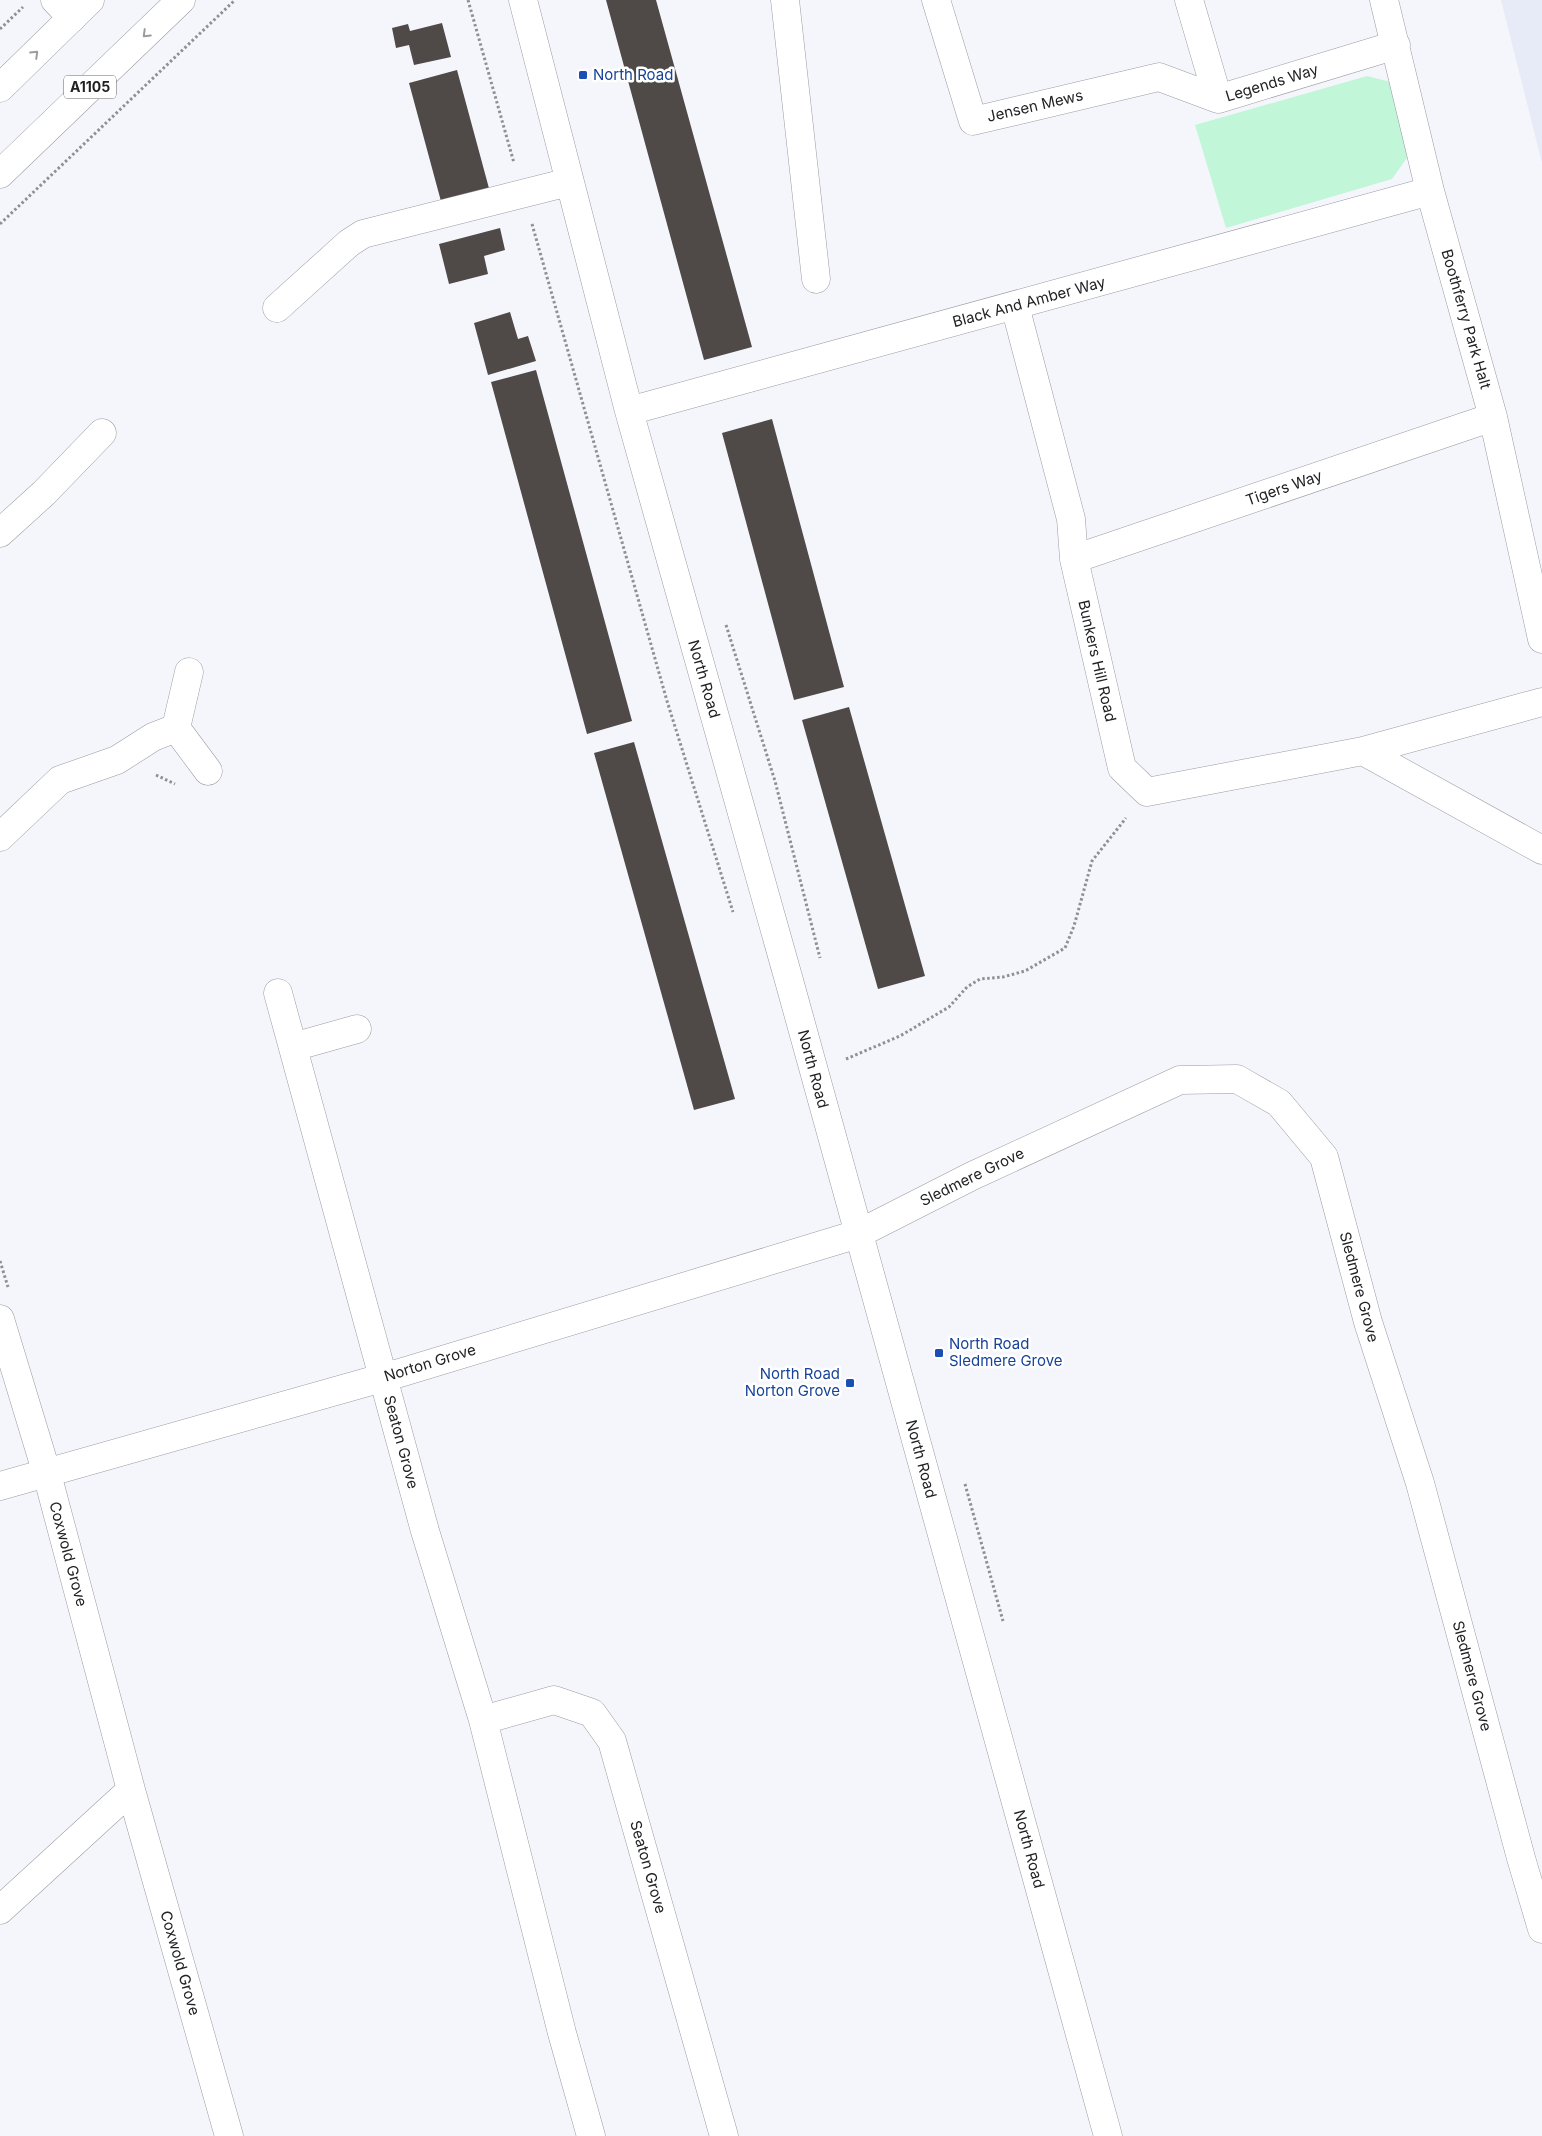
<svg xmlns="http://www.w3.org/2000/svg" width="1542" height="2136" viewBox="0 0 1542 2136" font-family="Inter,sans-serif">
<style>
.built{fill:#e7eaf7}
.green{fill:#c1f6d8}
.building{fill:#4f4948}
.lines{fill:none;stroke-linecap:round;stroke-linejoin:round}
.minor-casing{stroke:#9b9ca2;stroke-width:29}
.major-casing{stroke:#9b9ca2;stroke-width:29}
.path{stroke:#8f9094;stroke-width:3;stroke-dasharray:2.5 2.5;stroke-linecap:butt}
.minor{stroke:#fff;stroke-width:28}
.major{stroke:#fff;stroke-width:28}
.oneway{stroke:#9b9c9c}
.transit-dot{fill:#1a4fb4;stroke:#fff;stroke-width:2}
.labels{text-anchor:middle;stroke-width:5;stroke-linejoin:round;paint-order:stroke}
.shield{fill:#fff;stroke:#646466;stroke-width:1}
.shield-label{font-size:14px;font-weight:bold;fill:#212224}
.transit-label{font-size:15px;fill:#164399;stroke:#fff;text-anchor:start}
.street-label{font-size:15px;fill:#212224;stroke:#fff}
</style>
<rect width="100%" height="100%" fill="#f5f6fc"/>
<!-- built -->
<path class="built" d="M1501,0H1542V163Z"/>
<!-- green -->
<path class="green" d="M1367,76L1391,82L1402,124L1407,158L1392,179L1226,228L1195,125Z"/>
<!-- building -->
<path class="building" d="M606,0H656L752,347L704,360Z
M442,23L451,57L414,65L409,45L396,48L392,28L408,24L410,31Z
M457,70L490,192L442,205L409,83Z
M500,228L505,250L484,256L488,274L449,284L439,244Z
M510,312L518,339L528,336L536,361L488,375L474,323Z
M536,370L632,721L587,734L491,382Z
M772,419L844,687L794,700L722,433Z
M849,707L925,976L878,989L802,720Z
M634,742L735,1099L694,1110L594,753Z"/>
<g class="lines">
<defs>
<path id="minor" d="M55,0L72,18
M523,0L629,411L790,984L1108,2136
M785,0L816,279
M936,0L973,121L1159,77L1218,99
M1189,0L1218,99L1396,45
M1384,0L1430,191L1493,417L1542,639
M1015,306L1071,519L1074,559L1122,768L1147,792L1363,751L1542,702
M277,308L349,243L363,234L569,182
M629,411L1430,191
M0,533L44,493L102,433
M1074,559L1493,417
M189,672L176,728L208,771
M1363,751L1542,850
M0,837L60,780L117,760L153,737L176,728
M278,993L425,1531L483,1720L562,2033L591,2136
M293,1047L357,1029
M0,1319L47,1474L131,1790L229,2136
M0,1486L403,1372L858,1234L972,1176L1180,1080L1237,1079L1279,1103L1324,1157L1368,1322L1420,1483L1521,1858L1542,1929
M483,1720L554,1700L592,1713L612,1741L724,2136
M0,1910L131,1790"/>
<path id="major" d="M0,88L90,0
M0,174L181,0"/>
</defs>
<!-- minor casing -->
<use href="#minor" class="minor-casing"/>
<!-- major casing -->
<use href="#major" class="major-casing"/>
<!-- path -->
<path class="path" d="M468,0L514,163
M0,29L23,7
M0,224L235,0
M532,224L667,701L733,912
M726,625L775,781L820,958
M156,775L175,784
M846,1059L900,1036L949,1007L967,987L980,979L1003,977L1025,971L1065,948L1074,926L1092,861L1126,818
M0,1261L8,1287
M965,1484L1003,1621"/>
<!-- minor -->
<use href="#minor" class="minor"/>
<!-- major -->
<use href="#major" class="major"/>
</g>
<!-- one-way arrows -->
<defs><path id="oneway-chevron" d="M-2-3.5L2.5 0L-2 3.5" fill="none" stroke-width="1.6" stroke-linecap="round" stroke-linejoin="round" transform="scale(1.25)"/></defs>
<g class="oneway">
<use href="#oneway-chevron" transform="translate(146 34) rotate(136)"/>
<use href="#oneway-chevron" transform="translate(35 54) rotate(-44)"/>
</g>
<!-- markers -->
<g class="transit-dot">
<rect x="578" y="70" width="10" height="10" rx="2.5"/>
<rect x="934" y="1348" width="10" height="10" rx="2.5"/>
<rect x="845" y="1378" width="10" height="10" rx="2.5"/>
</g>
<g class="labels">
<!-- shield labels -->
<rect class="shield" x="64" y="75.5" width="52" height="23" rx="4"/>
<g class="shield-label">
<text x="90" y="92">A1105</text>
</g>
<!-- transit labels -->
<g class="transit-label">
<text x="593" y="80">North Road</text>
<text x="949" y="1349">North Road<tspan x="949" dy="17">Sledmere Grove</tspan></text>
<text x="840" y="1379" text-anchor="end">North Road<tspan x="840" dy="17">Norton Grove</tspan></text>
</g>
<!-- street labels -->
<g class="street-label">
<text transform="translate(1272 83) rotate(-17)" y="5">Legends Way</text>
<text transform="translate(1035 106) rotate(-13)" y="5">Jensen Mews</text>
<text transform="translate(1029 302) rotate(-15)" y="5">Black And Amber Way</text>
<text transform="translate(1466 319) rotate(74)" y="5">Boothferry Park Halt</text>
<text transform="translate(1284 488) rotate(-19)" y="5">Tigers Way</text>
<text transform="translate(1097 661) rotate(77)" y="5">Bunkers Hill Road</text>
<text transform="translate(704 679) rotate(74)" y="5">North Road</text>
<text transform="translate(813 1069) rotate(75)" y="5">North Road</text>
<text transform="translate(972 1177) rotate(-26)" y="5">Sledmere Grove</text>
<text transform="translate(1359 1287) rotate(75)" y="5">Sledmere Grove</text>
<text transform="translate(430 1363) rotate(-17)" y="5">Norton Grove</text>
<text transform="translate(401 1442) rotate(75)" y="5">Seaton Grove</text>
<text transform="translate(921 1459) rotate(75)" y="5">North Road</text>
<text transform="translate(68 1554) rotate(75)" y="5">Coxwold Grove</text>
<text transform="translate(1472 1676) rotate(75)" y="5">Sledmere Grove</text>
<text transform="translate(1029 1849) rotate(75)" y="5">North Road</text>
<text transform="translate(648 1867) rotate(74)" y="5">Seaton Grove</text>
<text transform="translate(180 1963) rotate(74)" y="5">Coxwold Grove</text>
</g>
</g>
</svg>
